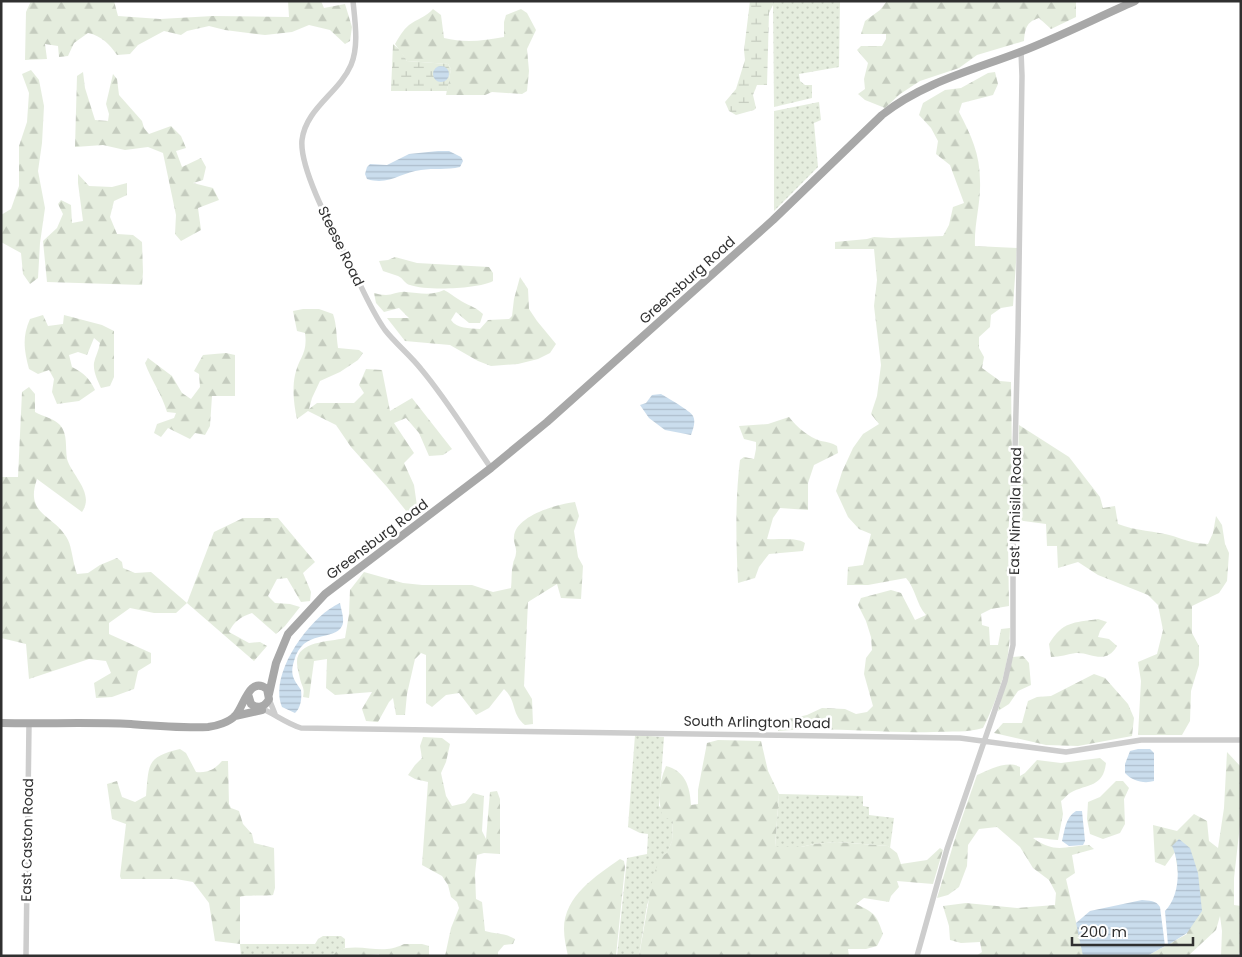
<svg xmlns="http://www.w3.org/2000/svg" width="1242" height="957" viewBox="0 0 1242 957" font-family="Poppins,sans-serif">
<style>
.grass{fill:url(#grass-dots)}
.forest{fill:url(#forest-firs)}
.wetland{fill:url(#wetland-marsh)}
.water{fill:url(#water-rules)}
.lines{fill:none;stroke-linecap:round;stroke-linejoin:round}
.minor{stroke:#cdcdcd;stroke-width:5.5}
.major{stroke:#a8a8a8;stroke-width:8}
.labels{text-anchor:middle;stroke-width:5;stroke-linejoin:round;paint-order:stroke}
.street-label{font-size:14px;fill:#303030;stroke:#fff}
</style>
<defs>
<pattern id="grass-dots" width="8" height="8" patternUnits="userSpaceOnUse" patternTransform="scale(1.25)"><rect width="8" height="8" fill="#e5edde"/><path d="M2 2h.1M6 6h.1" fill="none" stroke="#c5ccbf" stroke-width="1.8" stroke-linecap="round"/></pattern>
<pattern id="forest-firs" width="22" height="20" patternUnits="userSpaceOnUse" patternTransform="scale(1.25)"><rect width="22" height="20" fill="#e5edde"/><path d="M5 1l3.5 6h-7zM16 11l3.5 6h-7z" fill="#c5ccbf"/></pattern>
<pattern id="wetland-marsh" width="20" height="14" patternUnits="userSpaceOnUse" patternTransform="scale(1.25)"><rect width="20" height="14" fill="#e5edde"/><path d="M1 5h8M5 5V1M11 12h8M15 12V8" fill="none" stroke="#c5ccbf"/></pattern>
<pattern id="water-rules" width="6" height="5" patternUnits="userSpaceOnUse" patternTransform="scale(1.25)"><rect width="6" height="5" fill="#cadded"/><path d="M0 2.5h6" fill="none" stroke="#aebecc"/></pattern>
</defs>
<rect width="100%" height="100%" fill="#fff"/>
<!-- grass -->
<path class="grass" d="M773,1H840L839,67L799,74L800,81L805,85H812V98L774,107Z
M819,102L821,120L814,123L818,167L774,211V111Z
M635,735L664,737L659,806L673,820L672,841L647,905L639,956H617L627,858L647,854L648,834L640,833L628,827Z
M779,794L863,796V806L869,807V815L894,818L890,848L888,846L838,842L814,844L801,847H775Z
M323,936H341L345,939V948L328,956H241L240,944H315L318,939Z"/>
<!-- forest -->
<path class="forest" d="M31,1H114L118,16L160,19L213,16L289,17L288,1H321L324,8L345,4L352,27L350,41L345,44L330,30L309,25L292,32L265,35L225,30L209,26L187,31L181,35L164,31L138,45L130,54L117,55C109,44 102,36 88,33L74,43L68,56L59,57L58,46L45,44L47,59L25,60L26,12Z
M887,1H1076V17L1051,29L1039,18C1026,22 1025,29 1024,41L977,55L959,68L920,81L900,94L885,108L865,100L858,94L865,89L864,79L868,63L857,50L861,46H882L886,39V34H861L865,21L880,10Z
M433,9L441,15L444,38C464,43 483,41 504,37V22L506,15L521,9L527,13L536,30L527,49L529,71L527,91L522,94L492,92L485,95H446L451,69L448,64L407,61L395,44C399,37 403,30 409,25C417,19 426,17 433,9Z
M31,70L39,80L44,106L42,143L38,171L45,208L40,243L38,278L30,284L23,274L21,253L1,242V215L11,209L19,186V146L27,122L29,93L22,74Z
M83,72L85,88L95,120L108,121L109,114L106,104L113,74L117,79L119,95L142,121L144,128L149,134L171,126L181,136L186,148L176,151L182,167L201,158L206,167L203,180L193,183L213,188L219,200L198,208L201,230L181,241L175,234L176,215L163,153L148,147L125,150L103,145L75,147L77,76Z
M995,72L998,84L993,95L962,103L959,112C971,135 980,154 980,181C981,203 974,224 975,246L1017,248L1013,306L1001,308L991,315L990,327L979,337V348L984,357L982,368L1000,381L1011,382L1012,459L1008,541L1009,606L991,609L981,614L982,625L989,627L990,645H998L1001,629L1010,628C1010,663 999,696 983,728C967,733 951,731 934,732C882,734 830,726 778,731L784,720L807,715L822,708L845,709L856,714L867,712L873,706L864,674L866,658L872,650L871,637L866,621L858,605L861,598L891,590L901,593L915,620L926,615C916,604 916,589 906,578L868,585H847L848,567L863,565L871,534L859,529L848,517L836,491L842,472L853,448L863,434L879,424L871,414L877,396L881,365L874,306L877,280L874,249H835V242L867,239L874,237L891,238L943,236L949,225L953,207L964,203L950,165L936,154L938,141L931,128L919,115L923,103L945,90L961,88L988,73Z
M78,174L89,186L112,187L127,183V195L114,201L110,217L117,234L133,235L142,242L143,272L142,285L47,282L43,241L57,228L63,214L58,204L61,200L71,205L72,223L83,221L78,183Z
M395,257L417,263L489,267L493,273V281C478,289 427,291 410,285C405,284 403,278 398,276C393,274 388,273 383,271L379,261L388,260Z
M520,277L528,289L529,309L537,321L556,344L550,353L538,359L518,364L491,366L478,361L450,345L405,341L387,318H409L399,308L384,312L376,303L374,293C378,294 382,295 386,295C393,295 399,291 406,292C419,293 432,296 444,290C450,293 453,296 458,299C468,306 473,305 483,314L480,323H469L456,312L451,320C457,329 469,328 480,329L488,320L509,319L512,316L514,299Z
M303,309H319L333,314C337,326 336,335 338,348L359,350L363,353L358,360L340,372L320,381L312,398L309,409L317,403H354L364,393L359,385L366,369L382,370L390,411L412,398L452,449L443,455L429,456L419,433L406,418L394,423L414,453L404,463L414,485L417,506L411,517L387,487L351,447L336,425L308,411L297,419C294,406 292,389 295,375C299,357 308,354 305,333L297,331L293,311Z
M43,315L48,326L63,324L64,315L102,325L114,331V377L110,386L101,388C98,381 93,372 94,363C95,357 99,350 100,343L94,338L87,355L78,352L69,355L72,367C84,373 89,378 95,390L79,401L57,404L52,392L54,379L49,370L38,374L29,369C24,350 22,337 30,319Z
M226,353L235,355V396H212L210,426L205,435L195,433L190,439L168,428L161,437L154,433L157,424L174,418L176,413L167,412C162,394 151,380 145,363L148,358L172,376L182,393L191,399L200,387L199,374L194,371L203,355Z
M29,387L35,394V412C42,416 55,419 60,425C68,434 65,447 67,459C72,476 95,493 82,512L37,479C24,516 55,514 68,540C72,548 73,564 77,574L88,573L100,565L117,558L122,562L123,568L135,573L151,572L187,603L214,532L243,518H278L315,562L303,573L311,592L310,601L301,602L287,578L277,579L268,596L275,603L290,604L300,607L285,626L276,634L252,613C241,617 234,621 229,632L249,643L260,642L267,646L254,661L187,603L176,613H154L130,608L109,623V634L151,653V663L138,671L134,689L112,697L96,698L94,683L111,673L106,661L89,659L29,679L26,644L1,638V477H18L22,392Z
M789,417C797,427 808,437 821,441C827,442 832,443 837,446L838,453L814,465L808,483V510L780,508L773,518L767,539C779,540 795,537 805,543L803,551L769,554L759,567L755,578L738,583C736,542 735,501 740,460L744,457L754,459L756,449V442L744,439L739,426L768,424Z
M1019,425L1069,457L1100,497L1103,508L1115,506L1118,524C1136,531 1155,531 1173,536C1185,540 1195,544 1208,544L1213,533L1216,516L1222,525L1225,544L1229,553L1227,581L1219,593L1192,606V633L1199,646V665L1191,691L1190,721L1182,735H1138L1141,681L1138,662L1157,654L1163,630L1158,605L1148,595L1098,575L1078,562L1058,568L1057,546H1047L1046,524L1016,520Z
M575,502L579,516L574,531L578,557L583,566L581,599L561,598L557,584L528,602L524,686L532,699L533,724L525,725C511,714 517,701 504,689L489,708L476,715L459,693L446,695L432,707L426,703V655L421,653L415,659L407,694L405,715H396L393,698L389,702L378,722L366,721L362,709L372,692L335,695L326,688L327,659L314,661L309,698L303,697C305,688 302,687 300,679C299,673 297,668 297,663C296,641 329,642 345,638L349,614L350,590L364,572L403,583L422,585H472L493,592L511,588C512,580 511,572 513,564C513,561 516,557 516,553C517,548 513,542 514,537C515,516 557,504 575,502Z
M1098,619L1107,622L1100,631L1098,637L1109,639L1117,646C1105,666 1091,652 1076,653C1068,654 1060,657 1051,657L1049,644C1063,621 1073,623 1098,619Z
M1023,656L1029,663L1031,685L1018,691L1009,704L998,711L1013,657Z
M1094,674L1105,678L1128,704L1134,718L1132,736L1078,746L1046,745L994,733L1003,723H1022L1028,701L1037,697L1051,696Z
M423,737L442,738L450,744L446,762L441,773L446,796L452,806L465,803L473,793L484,796L482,831L486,839L490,792L497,791L500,799V854L484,853L477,855L475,874L476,899L482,902L485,931C495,934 506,933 515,939L513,944L504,945L498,952V956H445L451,928L459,908L457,902L451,897L448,885L442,876L422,865L428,782L415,779L408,775L415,765L422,758L420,746Z
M718,740L761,741L768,771L779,794L775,847H801L814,844L837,842L888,846L897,853L901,864L927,860L940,848L943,850L933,884L897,881L899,887L891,896L889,902L864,898L856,904C874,913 876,913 883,934L877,946L866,949H848L849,956H639L653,876L661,857L667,853L672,841L673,820L663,817C657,800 659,782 666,766C685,771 690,786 691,805L698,804V790L707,743Z
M180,749L186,753L196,772C208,773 214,770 222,761H228L229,804L231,808L239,811L243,824L252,834L254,843L274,848L275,888L273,895C265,896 246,895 240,897V944L215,941L209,903L193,882L176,879H121L120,876L126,824L112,819L107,784L117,781L122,797L135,802L146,796C149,764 146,757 180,749Z
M1227,752L1241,767V816L1234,878V905L1241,906V949L1238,956H1221L1222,931L1220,916L1216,930L1188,956H1147L1187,934L1175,852L1165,866L1155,862L1153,825L1177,831L1194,814L1207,821L1209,841L1218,848L1224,808Z
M1100,758L1106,763C1103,788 1088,783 1070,793C1067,795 1064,799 1061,801L1063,814L1058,840C1048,840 1042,837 1033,838C1055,854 1065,846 1089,845L1094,849L1072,855L1075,873L1066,879L1084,956H976L982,952L980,942L961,943L950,940L949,926L943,906L966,903L1017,908L1055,905L1056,893L1049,880L1033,868L1020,847L997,827L979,829L968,845L967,866L959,887L948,895L937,898L958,829L977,775C989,770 1007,760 1020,767V776L1025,773L1037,760L1061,763Z
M1116,781H1123L1129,788L1124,799L1125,824L1120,833L1103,839L1090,834L1087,819L1088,802L1100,797Z
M620,859L624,861L625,867L616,956H568C566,947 564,938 564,929C564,896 596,876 620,859Z
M404,944H422L429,946V956H379V954L361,956H328C334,953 340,949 346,948C369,945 382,955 404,944Z"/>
<!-- wetland -->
<path class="wetland" d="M750,1H773V5L769,13L767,85H757L753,95L756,108L754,110L736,115L729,111L725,102L736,89L745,60L744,50Z
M393,44L400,50L407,61L448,64L451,69L447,91H391Z"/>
<!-- water -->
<path class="water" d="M433 74a8 8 0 1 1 16 0a8 8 0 1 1-16 0Z
M438,151H449L461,157L463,161L460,167C447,170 434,168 421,170C401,172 389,186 367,179L365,174L367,167L370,164L387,165L409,154Z
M661,394C666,397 691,411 693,416C696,422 693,429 691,435L665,430L649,418L640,405L646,403L652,395Z
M340,603C341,609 345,620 342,626C334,642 303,628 294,661C290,674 293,679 301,690C302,698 301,708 295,713L282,707C268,674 310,616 340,603Z
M1138,749H1150L1154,753V781C1144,784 1132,781 1125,773V764L1130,751Z
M1076,811H1082L1085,841L1083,845L1069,846L1062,841C1065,830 1065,818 1076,811Z
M1179,839L1190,848L1198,873L1202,911L1187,933L1168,945L1165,911C1180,896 1181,865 1172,846Z
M1142,900C1149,901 1156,900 1160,907L1165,946L1147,956H1083L1076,923L1090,911Z"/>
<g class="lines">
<!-- minor -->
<path class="minor" d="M353,1C355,22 359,46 351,65C339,93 306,108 302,140C299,171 338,240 353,270C363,290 372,312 385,330C396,344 410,355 421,369C447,400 468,435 491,468
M269,699L275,714
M258,707C274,713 285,723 301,728L960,738L1066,752L1141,740H1241
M26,956L29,724
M917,956L947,849L1005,681L1013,645V531L1018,331L1022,76L1021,51"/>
<!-- major -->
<path class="major" d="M269,694L276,663L288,634L325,594L491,468L547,422L773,220L882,115C922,83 973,70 1020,52C1059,37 1096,18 1135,1
M235,716L262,710
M1,723C45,724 88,722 131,724C157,726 182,728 208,727C217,726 229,722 235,716C244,707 249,675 267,689L269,699C265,707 258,709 251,704L248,694"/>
</g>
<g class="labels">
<!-- street labels -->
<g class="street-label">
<text transform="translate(341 246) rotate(64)" y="5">Steese Road</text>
<text transform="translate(687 280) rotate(-42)" y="5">Greensburg Road</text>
<text transform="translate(1015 511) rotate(-89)" y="5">East Nimisila Road</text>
<text transform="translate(377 539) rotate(-37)" y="5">Greensburg Road</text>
<text transform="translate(757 722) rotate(1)" y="5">South Arlington Road</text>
<text transform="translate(27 840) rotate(-89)" y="5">East Caston Road</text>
</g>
</g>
<!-- border -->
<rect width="1242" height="957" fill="none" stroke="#303030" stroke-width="5"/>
<!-- scale -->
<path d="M1072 937v8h121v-8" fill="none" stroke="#303030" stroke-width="2.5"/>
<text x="1080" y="937" font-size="15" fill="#303030" stroke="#ffffff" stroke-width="4" paint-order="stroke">200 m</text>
</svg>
